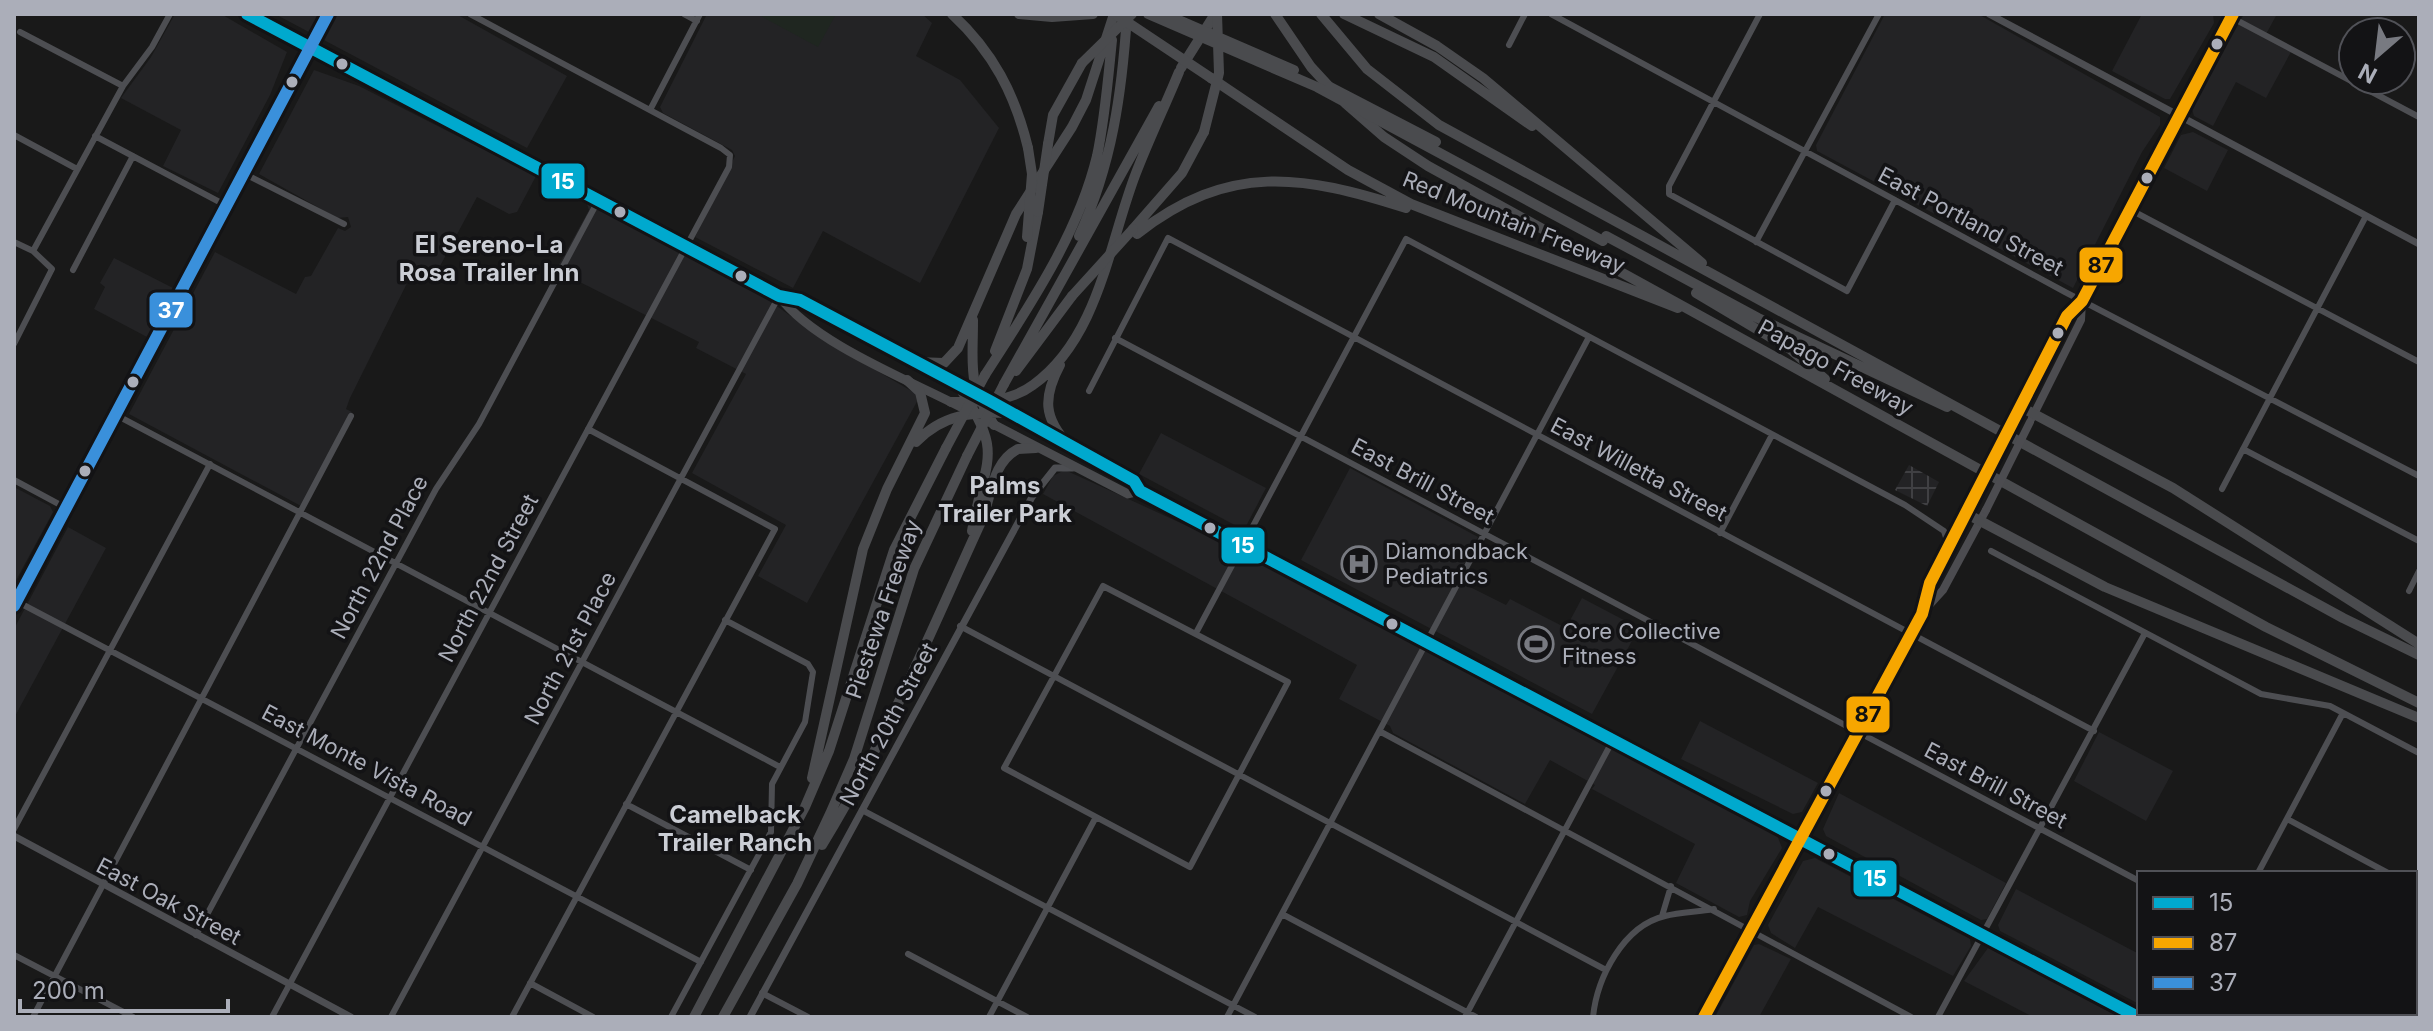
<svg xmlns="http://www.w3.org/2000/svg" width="2433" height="1031" viewBox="0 0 2433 1031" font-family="Inter,sans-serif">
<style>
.built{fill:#232325}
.industrial{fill:url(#industrial-grid)}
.pitch{fill:#1f2620}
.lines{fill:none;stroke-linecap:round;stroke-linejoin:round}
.minor{stroke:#4d4e52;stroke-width:6}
.tertiary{stroke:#4d4e52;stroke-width:7}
.secondary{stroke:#4c4c50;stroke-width:8}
.primary{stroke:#4a4b4e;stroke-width:9}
.motorway{stroke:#4a4b4e;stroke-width:10}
.secondary-bridge{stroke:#4c4c50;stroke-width:8}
.motorway-bridge{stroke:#4a4b4e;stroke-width:10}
.bus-1-casing{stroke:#131315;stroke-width:18}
.bus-2-casing{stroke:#131315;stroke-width:18}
.bus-3-casing{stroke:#131315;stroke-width:18}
.bus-1{stroke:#00a9ce;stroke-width:12}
.bus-2{stroke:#f7a600;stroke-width:12}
.bus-3{stroke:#3a90db;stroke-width:12}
.bus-dot{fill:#abaeb9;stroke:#131315;stroke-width:3}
.labels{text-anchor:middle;stroke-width:7;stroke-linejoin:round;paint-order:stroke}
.street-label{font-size:22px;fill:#abaeb9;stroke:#131315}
.poi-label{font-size:22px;fill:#abaeb9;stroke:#131315;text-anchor:start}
.neighbourhood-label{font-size:24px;font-weight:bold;fill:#cbced5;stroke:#131315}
.line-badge{stroke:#131315;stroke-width:3}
.badge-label{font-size:22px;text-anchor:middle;font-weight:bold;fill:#fff}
.pale-badge-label{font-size:22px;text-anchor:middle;font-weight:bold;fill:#111}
</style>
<defs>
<pattern id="industrial-grid" width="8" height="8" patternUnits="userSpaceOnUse" patternTransform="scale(2)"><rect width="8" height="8" fill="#232325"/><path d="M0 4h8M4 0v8" fill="none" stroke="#404043"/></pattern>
</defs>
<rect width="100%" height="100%" fill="#191919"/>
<!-- built -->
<path class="built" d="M175,14H221L287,52L270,95L218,193L163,166L181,130L121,98L151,57Z
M275,14H456L567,76L527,148Z
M707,14H922L932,23L916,56L960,80L999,128L920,283L823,231L793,288L695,237L735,156L732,150L663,113L660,107Z
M1885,14H1978L2160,117V125L2142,152L2073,288L1817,151L1816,145Z
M2142,14H2213L2214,23L2170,99H2165L2112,71Z
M2244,14H2277L2265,36L2292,50L2266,98L2236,82L2213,126L2194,116L2192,109Z
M314,70L359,86L536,176L517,212L509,214L477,197L432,281L413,271L350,398L346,409L352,412L301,506L129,414L215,252L296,294L305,277L311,276L338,228L345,231L351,227L348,217L337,218L259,174Z
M2193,132L2228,150L2207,191L2164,168L2181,135Z
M586,201L767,299L824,340L920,396L807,603L758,576L786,525L692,473L746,374L696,348L699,342L556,270L589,210Z
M114,258L173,288L147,337L94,309L105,287L100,283Z
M1161,433L1266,488L1244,530L1139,474Z
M1350,468L1478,537L1456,580L1506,605L1510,599L1566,628L1582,598L1639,628L1592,714L1301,560Z
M1065,470L1231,546L1777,835L1782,848L1750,901L1747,915L1739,917L1676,883L1695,844L1592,789L1595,785L1550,760L1525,804L1393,733L1390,726L1339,699L1357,665L1043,494L1053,476Z
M14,487L50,506L53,512L14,584Z
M68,527L106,548L14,718V629Z
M1700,721L1818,783L1802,812L1793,814L1681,759Z
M2099,732L2173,771L2146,821L2074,781Z
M1839,793L2006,883L1987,919L1981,920L1826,836L1823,829Z
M1815,858L1970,939L1971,946L1953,976L1818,907L1795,948L1771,933L1768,925L1803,861Z
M2016,889L2139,954V1004L2000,931L1998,925Z
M1759,944L1791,959L1759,1017H1715L1754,945Z
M1988,948L2119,1017H2033L1964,981Z"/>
<!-- industrial -->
<path class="industrial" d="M1909,465L1939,482L1927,506L1895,490Z"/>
<!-- pitch -->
<path class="pitch" d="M757,14H836L818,47Z"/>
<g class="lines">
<!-- minor -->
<path class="minor" d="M684,14L697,21
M1551,14L2065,292L2419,476
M1760,14L1669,186V194L1847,291L1895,200
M2225,14L2419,117
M20,32L123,86
M1509,45L1525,14
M650,110L700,14
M14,135L77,169
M95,136L227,206
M243,173L344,224
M2129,209L2419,362
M14,242L33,251L52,269L14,344
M1756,242L1879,14
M33,251L123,86L152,47L170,14
M73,270L133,156
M1115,338L2139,881
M1089,391L1168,238L2094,731
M116,415L780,767
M2243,449L2419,541
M14,480L66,508
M2222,489L2366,216
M1720,533L1772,435
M1991,551L2261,694L2330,706L2419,753
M1103,586L1288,682L1190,867L1004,768Z
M2409,591L2419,571
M16,601L701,962
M960,626L1606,970
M1196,633L1406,239L1905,505L1944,531L1949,547
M1381,732L1911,1017
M626,804L751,870
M862,810L1255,1017
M2287,819L2388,873
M14,829L210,464
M2258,873L2343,713
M2415,887L2419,889
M1282,914L1476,1017
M1662,916L1671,886
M196,935L436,489L479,424L599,199
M908,954L1027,1017
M14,955L133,1017
M530,983L593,1017
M762,993L808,1017
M2389,1013L2396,1017
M33,1017L351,416
M272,1017L729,167L730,155L721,148L470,14
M391,1017L779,296
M512,1017L775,529L588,429
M671,1017L771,832L772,784L805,722L813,672L808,664L725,620
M989,1017L1096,817
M1227,1017L1589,337
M1465,1017L1614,738
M1593,1017C1597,978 1623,926 1665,916C1681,912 1698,912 1714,909
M1938,1017L2145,633
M2181,1017L2184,1013"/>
<!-- tertiary -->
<path class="tertiary" d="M1989,14L2419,244
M14,836L351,1017
M750,1017L1032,497L1055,468H1073"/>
<!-- secondary -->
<path class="secondary" d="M2032,418L2081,320L2082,301
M2016,419L2067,316L2082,301L2233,14
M14,606L328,14
M1922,613L1943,590L1986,510
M1704,1017L1922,614L1930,583L1973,503"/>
<!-- primary -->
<path class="primary" d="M247,14L779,296L800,300L981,397
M779,296C815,345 917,383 972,413
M1004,410L1134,481L1140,491L2138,1017
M989,422L1128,494L1140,491"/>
<!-- motorway -->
<path class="motorway" d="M952,14C993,52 1015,94 1028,148
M1019,14L1052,17L1093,14
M1275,14L1311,67L1334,92
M1321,14L1367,69L1439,125L2343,618L2419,655
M1344,14L1434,57L1532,126
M1379,14L1437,46L1483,78L1702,263
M1181,68L1215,14
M1211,78L1348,170L1411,204L1678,308
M1345,103L1384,137L1428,166L2266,627L2419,703
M1048,144L1053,115L1082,63
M1133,229L1182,173L1204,132
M1137,234C1229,162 1303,175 1406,208
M1079,236C1112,165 1122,93 1127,15
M1606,236L1758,318L1947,407
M1696,293L1790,349L1825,379
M973,320C973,371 967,380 994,425
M995,351L1027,269L1038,212
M916,362L944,363L958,348L1016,214L1072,127L1086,100L1114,14
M1060,365C1043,397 1043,418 1069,445
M1016,371L1072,296
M985,375C1028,308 1078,235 1097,156C1105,118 1108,79 1112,40
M957,384C1006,455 985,456 972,531
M1004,384L1159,106
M951,402C980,402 1009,403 1033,385C1099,338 1109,242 1136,173C1149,139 1165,106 1179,72
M2021,407L2173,488L2419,644
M916,442C943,414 972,412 1009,413
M1967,514L2105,587L2419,718
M812,778L863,549L887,489L925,413L920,392L907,380
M822,845C885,743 931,631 981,522C992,497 991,463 1018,449L1036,448
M694,1017L805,807L829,751L894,550L946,448
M723,1017L797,884L830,814L854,759L914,569L967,456"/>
<!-- secondary-bridge -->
<path class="secondary-bridge" d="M1973,503L2016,419
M1986,510L2030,422"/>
<!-- motorway-bridge -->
<path class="motorway-bridge" d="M1115,14L1211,78
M1148,14L1317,87L1603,241
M1165,14L1294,70
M1082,63L1132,14
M1330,87L1436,142
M1204,132L1219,73L1217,14
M1038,212L1048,144
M1027,237L1032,174L1028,148
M1072,296L1133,229
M946,448L985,375
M967,456L1004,384"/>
<defs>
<path id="bus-1" d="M247,14L779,296L800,300L990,401L1134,481L1140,491L2138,1017"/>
<path id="bus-2" d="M1704,1017L1922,614L1930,583L2067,316L2082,301L2233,14"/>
<path id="bus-3" d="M14,606L328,14"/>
</defs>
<!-- bus-1 casing -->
<use href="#bus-1" class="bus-1-casing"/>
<!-- bus-2 casing -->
<use href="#bus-2" class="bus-2-casing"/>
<!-- bus-3 casing -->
<use href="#bus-3" class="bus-3-casing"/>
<!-- bus-1 -->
<use href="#bus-1" class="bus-1"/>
<!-- bus-2 -->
<use href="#bus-2" class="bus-2"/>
<!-- bus-3 -->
<use href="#bus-3" class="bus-3"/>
</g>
<!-- icons -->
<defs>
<symbol id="hospital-ring" viewBox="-11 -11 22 22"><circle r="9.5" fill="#131315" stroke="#787a81" stroke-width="1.5"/><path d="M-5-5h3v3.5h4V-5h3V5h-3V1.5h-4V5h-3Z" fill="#787a81"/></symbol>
<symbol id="stadium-ring" viewBox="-11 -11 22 22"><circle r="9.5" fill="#131315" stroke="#787a81" stroke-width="1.5"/><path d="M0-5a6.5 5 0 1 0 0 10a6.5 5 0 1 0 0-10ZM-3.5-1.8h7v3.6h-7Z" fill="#787a81"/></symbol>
</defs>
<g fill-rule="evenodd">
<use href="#hospital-ring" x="1339" y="544" width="40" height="40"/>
<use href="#stadium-ring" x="1516" y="624" width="40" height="40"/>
</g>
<!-- markers -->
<g class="bus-dot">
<circle cx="2217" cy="44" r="7"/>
<circle cx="342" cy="64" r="7"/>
<circle cx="292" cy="82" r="7"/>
<circle cx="2147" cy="178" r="7"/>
<circle cx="620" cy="212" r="7"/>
<circle cx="741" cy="276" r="7"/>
<circle cx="2058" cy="333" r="7"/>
<circle cx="133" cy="382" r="7"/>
<circle cx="85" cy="471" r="7"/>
<circle cx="1210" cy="528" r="7"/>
<circle cx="1392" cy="624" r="7"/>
<circle cx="1826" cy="791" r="7"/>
<circle cx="1829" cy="854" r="7"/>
</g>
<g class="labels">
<!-- street labels -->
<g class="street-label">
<text transform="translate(1971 221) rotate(28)" y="8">East Portland Street</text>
<text transform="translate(1514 222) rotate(22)" y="8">Red Mountain Freeway</text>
<text transform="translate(1836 367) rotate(29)" y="8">Papago Freeway</text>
<text transform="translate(1639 469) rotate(28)" y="8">East Willetta Street</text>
<text transform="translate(1423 481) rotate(28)" y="8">East Brill Street</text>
<text transform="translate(379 557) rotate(-62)" y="8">North 22nd Place</text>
<text transform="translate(488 578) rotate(-62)" y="8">North 22nd Street</text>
<text transform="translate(883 609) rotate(-71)" y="8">Piestewa Freeway</text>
<text transform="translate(570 648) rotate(-62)" y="8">North 21st Place</text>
<text transform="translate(888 724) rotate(-62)" y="8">North 20th Street</text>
<text transform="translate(367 765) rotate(28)" y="8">East Monte Vista Road</text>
<text transform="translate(1996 785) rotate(28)" y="8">East Brill Street</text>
<text transform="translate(169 901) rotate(28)" y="8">East Oak Street</text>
</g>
<!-- poi labels -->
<g class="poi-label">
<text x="1385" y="559">Diamondback<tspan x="1385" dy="25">Pediatrics</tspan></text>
<text x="1562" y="639">Core Collective<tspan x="1562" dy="25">Fitness</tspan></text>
</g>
<!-- neighbourhood labels -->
<g class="neighbourhood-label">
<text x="489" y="253">El Sereno-La<tspan x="489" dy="28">Rosa Trailer Inn</tspan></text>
<text x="1005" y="494">Palms<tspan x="1005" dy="28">Trailer Park</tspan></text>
<text x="735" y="823">Camelback<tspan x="735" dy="28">Trailer Ranch</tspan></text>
</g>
</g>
<g class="line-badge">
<rect x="540" y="162" width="46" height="38" rx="8" fill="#00a9ce"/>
<rect x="2078" y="246" width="46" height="38" rx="8" fill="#f7a600"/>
<rect x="148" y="291" width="46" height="38" rx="8" fill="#3a90db"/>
<rect x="1220" y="526" width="46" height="39" rx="8" fill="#00a9ce"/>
<rect x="1845" y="695" width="46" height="39" rx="8" fill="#f7a600"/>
<rect x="1852" y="859" width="46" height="39" rx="8" fill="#00a9ce"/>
</g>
<g class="badge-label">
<text x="563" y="189">15</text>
<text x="171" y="318">37</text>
<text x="1243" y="553">15</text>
<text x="1875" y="886">15</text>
</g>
<g class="pale-badge-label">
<text x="2101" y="273">87</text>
<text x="1868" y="722">87</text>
</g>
<!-- border -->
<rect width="2433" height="1031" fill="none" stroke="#abaeb9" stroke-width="32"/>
<!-- legend -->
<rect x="2137" y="871" width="280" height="144" fill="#131315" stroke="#505157" stroke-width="2"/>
<rect x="2153" y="897" width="40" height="12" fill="#00a9ce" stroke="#505157" stroke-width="2"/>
<text x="2209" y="911" font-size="24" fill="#abaeb9">15</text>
<rect x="2153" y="937" width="40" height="12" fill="#f7a600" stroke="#505157" stroke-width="2"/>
<text x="2209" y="951" font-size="24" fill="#abaeb9">87</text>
<rect x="2153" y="977" width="40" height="12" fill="#3a90db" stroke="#505157" stroke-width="2"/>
<text x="2209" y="991" font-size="24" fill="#abaeb9">37</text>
<!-- north arrow -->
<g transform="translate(2377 56) rotate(208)"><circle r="38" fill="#131315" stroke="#505157" stroke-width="2"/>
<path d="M0-6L14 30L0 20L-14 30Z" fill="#787a81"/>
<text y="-12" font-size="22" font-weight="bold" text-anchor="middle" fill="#abaeb9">N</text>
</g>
<!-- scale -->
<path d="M20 999v12h208v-12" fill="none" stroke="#abaeb9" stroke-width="4"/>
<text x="32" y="999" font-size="24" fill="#abaeb9" stroke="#131315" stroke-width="6" paint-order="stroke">200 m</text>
</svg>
